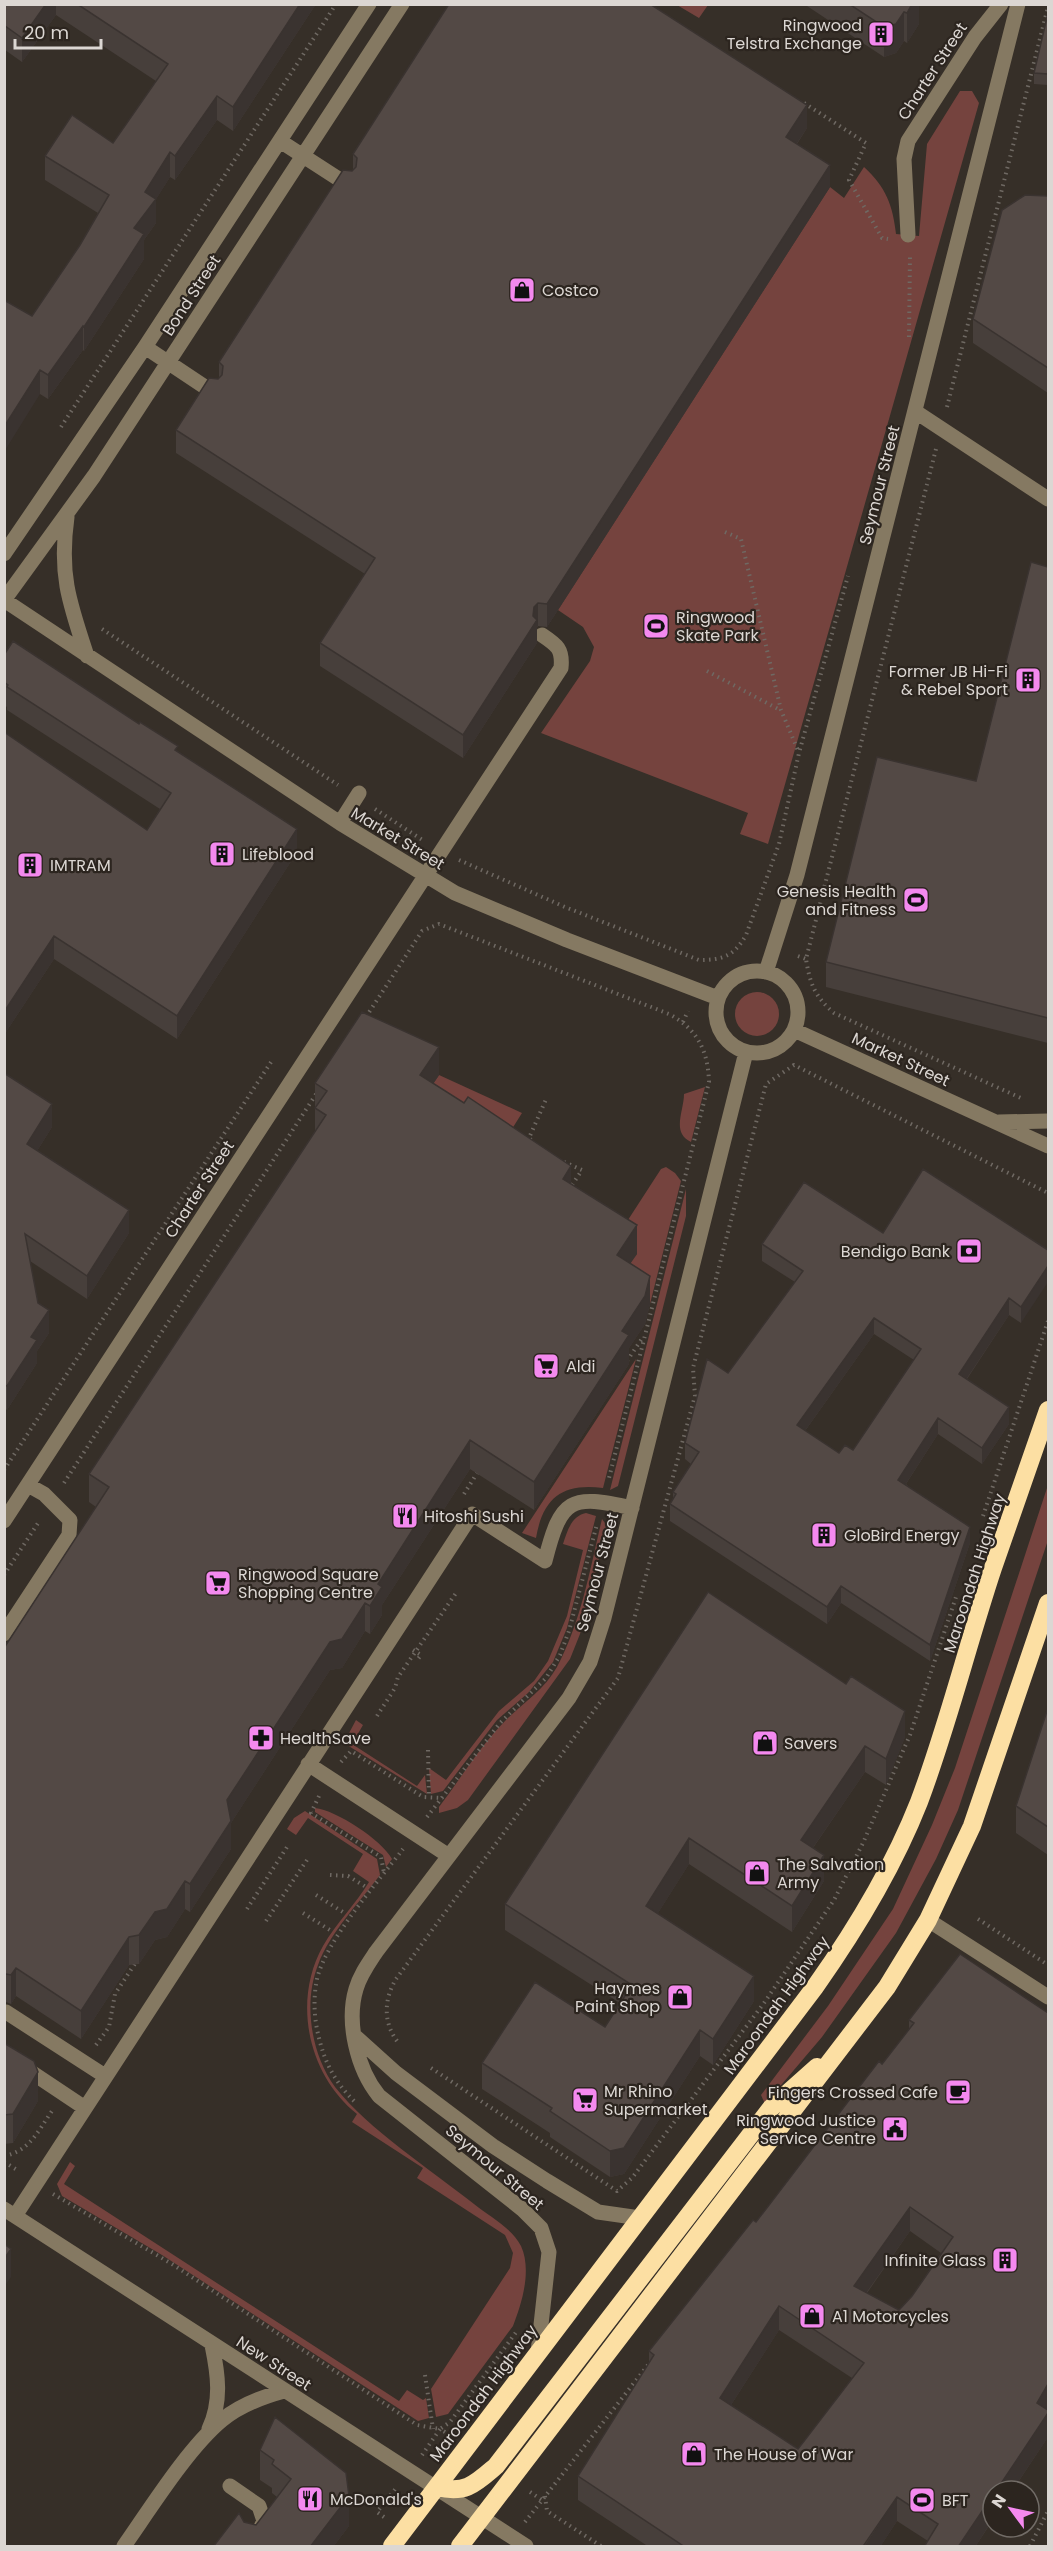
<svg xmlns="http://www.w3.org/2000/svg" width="1053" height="2551" viewBox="0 0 1053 2551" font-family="Poppins,sans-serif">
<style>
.green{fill:#75433e}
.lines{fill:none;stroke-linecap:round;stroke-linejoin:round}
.path{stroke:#6f6963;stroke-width:4;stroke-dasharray:1.5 4.5;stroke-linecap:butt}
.minor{stroke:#857962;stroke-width:15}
.highway{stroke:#fcdfa3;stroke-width:18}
.wall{fill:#473f3b;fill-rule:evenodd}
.shaded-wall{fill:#3a3330}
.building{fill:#534945;stroke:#3a3330;stroke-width:1.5;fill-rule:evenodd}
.labels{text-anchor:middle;stroke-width:4.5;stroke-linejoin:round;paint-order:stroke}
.poi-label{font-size:16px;fill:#dcd7d3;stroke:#2c251f;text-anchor:start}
.street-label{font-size:16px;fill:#dcd7d3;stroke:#2c251f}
</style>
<rect width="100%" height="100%" fill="#362f28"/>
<!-- green -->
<path class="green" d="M677,5H708L699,18Z
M960,91H972L979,103L768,844L740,834L748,813L541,733L590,661L594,647L583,627L558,610L830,187L844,198L864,167C886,187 893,206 896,234L919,236L927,144Z
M735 1014a22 22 0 1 1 44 0a22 22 0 1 1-44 0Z
M439,1075L522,1113L500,1148L420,1103Z
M705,1087L704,1091L691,1142C671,1133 684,1111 684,1094Z
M666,1167L675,1173L681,1181L650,1304L615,1240L661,1169Z
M686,1189V1216L618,1486L610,1490Z
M636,1359L603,1488C563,1483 543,1497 536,1538L522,1533Z
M1048,1485V1540L958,1810L936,1859L896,1933L822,2037L765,2104L761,2095L828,2006L893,1909L932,1825L955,1768Z
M586,1513L596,1516L567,1628L553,1662L528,1693L497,1720L443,1791L431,1794L429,1768L446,1780L499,1711L534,1681L548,1661L567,1616L583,1550L563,1544C567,1532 571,1516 586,1513Z
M602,1519L607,1526L580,1634L570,1659L468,1800L457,1808L439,1813V1807C461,1778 481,1745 506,1720C524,1702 544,1690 557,1667C581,1622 590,1569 602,1519Z
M356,1720L363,1725L352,1744L417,1786L425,1775L427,1794L347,1745L348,1735Z
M315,1808C336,1810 382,1840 392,1859L386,1867L383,1855L315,1812Z
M305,1811L377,1859L380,1875C359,1903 330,1932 318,1965C303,2003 311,2054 335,2087C368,2129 431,2170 474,2204C489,2216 512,2228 521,2246C532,2270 522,2303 513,2326L448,2414L436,2417L431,2389L510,2268L513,2253L505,2235L417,2178L423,2168L352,2122L357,2114C308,2075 292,2001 323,1946C336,1923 356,1904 369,1882L353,1871L363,1854L308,1818L296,1835L287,1829L294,1818Z
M70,2162L75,2166L64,2184L399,2401L407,2390L423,2400L426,2398L429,2418L418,2421L162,2255L62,2196L57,2184Z"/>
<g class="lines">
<!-- path -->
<path class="path" d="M804,103L866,143L849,180L882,238L888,239
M909,337L910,254
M947,407L1048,7
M61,427L336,4
M936,449L806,959C810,984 815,997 834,1013L1023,1099
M725,532L741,539L781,710L799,753
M102,629L338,785
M4,647L6,646
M707,671L780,710
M375,809L424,841
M459,860L565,907L699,960C723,960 734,956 746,935L779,844L799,753L848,576
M798,956L806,959
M366,1017L422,931L439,924L669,1014C697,1029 708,1050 709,1082L608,1482
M683,1022L688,1011
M531,1140L529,1138L547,1097
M564,1162L582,1170L570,1188
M627,1361L643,1337
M4,1470L273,1059
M64,1483L318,1091
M464,1494L479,1470
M983,1516L1048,1321
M4,1575L40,1520
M413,1650L421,1655L418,1659
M377,1716L395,1688L398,1677L456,1593
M428,1750L429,1797
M341,1762L351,1751L423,1797L443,1798
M319,1796L311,1813L381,1857L384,1873
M427,1817L500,1723L546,1678L560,1655L569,1631L597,1524
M330,1875L348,1876L366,1887
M316,1895L346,1914
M247,1909L287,1847
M303,1913L333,1932
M978,1919L1048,1965
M266,1921L307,1860
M397,2041C383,2022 384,1999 396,1979L618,1678L695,1396L693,1368L766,1084L794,1065L1048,1193
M96,2045L109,2027L115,1994L136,1962
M431,2068L617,2191L632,2178L764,2003L834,1900L863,1843L910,1735L956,1597
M354,2101C335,2082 325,2063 319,2038C314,2019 313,1998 317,1979C326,1940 378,1882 403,1849
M4,2156C30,2151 38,2131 52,2111
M4,2162L19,2171
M53,2194L172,2264L417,2425L440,2429L450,2422L517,2331
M425,2375L433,2429
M422,2455L440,2429L448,2434
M530,2492L542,2500
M545,2496L547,2511L601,2546
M384,2517L377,2512L397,2487
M525,2522L648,2365
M1030,2546L1048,2511"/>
<!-- minor -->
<path class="minor" d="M280,141L348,185
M908,235L904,159L908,141L975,37L1001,4
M145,347L214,393
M916,412L1048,499
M67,517C59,574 69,602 87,656
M4,554L145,347L369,4
M4,600L340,823L455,893L567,940L718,998
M4,600L94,476L402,4
M340,823L359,793
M716 1012a41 41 0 1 1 82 0a41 41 0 1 1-82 0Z
M766,972L797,875L1018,4
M794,1030L1048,1146
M999,1122L1048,1121
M4,1521L561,668C563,649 557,645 542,635
M4,1634L69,1535L70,1520L44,1494L28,1485
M308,1764L449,1856
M928,1920L1048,1997
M6,2012L105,2076
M356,2037L396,2073L493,2146L547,2181L598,2212L640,2218
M4,2054L85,2108
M4,2209L526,2546
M15,2216L472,1514L545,1561C561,1498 570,1494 632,1508
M538,2352L549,2252L541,2228L522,2209L379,2096C357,2069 346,2022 356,1989C360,1975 368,1964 376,1952L569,1698L590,1662L604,1618L746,1052
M209,2429C222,2401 218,2374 212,2345
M230,2486L259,2506L264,2521L259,2531
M124,2546C150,2509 188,2448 222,2420C240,2405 262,2397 284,2391"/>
<!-- highway -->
<path class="highway" d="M437,2487C466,2494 475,2484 496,2466L771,2108L817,2067
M392,2546L815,1987C856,1929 893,1868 919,1802C948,1725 967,1646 993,1568C1011,1515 1030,1463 1048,1410
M460,2546L887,1987L928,1920L972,1826L1048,1603"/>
</g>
<!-- wall -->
<path class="wall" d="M4,4H316L233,131L217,120L175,180L170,177L156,199V223L144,240V259L84,351L83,350L48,399L40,394L32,316L80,245L98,213L45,180V156L113,143L156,81L56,15L22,62L5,50Z
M807,4H920L919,6V24L907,43L904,41L896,53L884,57L807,6Z
M1048,13V85L1034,84V73Z
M807,128L797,144L830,187L547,627L538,626L537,627V643L463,758L320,666V643L365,574L176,453V430L219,378V362L353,170V154Z
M1048,196V393L973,343V319Z
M1048,567V1043L826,987V962L976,781Z
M4,655L178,752L297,852L177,1039L54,959L4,1035V732L147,830L160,809L7,710V707L4,705Z
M4,1073L52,1127L37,1151L129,1233L87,1299L30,1261L38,1303L49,1333L37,1351V1363L7,1410L4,1408Z
M439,1075L433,1084L571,1184L637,1254L630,1263L650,1304L645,1324L629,1348V1364L534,1510L470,1469L382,1605V1615L370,1634L365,1631L342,1668L330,1670L231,1823V1849L190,1912L185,1909L167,1937L155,1940L139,1964L129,1965L81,2039L16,1996L11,2004L6,2002L4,1648L96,1507L89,1502V1474L315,1131V1083Z
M883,1233L1048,1250L1021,1323L1009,1315L967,1379L1009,1424L982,1464L938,1434L906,1484L970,1543L930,1661L841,1603L827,1624L670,1521V1504L673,1499V1492L691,1464L685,1459V1443L728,1373L795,1282L762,1261V1244ZM874,1334L914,1360L853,1450L839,1453L805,1431Z
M846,1684L905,1737L886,1785L865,1772L813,1848L824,1881L792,1932L689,1864L658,1913L754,2001L713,2065L700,2056L624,2174L610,2177L550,2137V2133L482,2089V2063L605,2027L620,2003L505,1930V1904Z
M1048,1708V1855L1016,1833V1806Z
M960,1954L1048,2410V2437L975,2547H924L928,2541L897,2521L880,2547H649L578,2500V2476L649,2363V2351L756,2222L909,2030V2020ZM910,2231L941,2253L912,2296L899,2310L867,2293ZM779,2330L852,2378L798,2449L731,2405Z
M4,2042L38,2101L13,2143L4,2144Z
M275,2417L349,2526L333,2547H213L244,2522L256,2525L277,2497L272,2493V2488L260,2480V2450Z"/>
<!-- shaded-wall -->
<path class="shaded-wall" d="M46,4H56V15L22,62V38Z
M300,4H316L233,131V107Z
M912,4H920L919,6V24L907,43V13Z
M904,12V41L896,53L884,57V27Z
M5,26V50L4,51V27Z
M217,96V120L175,180V156Z
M807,105V128L786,160V137Z
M170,152V177L155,201L156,199V223L144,240V259L84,351V327L134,228L145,192Z
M830,165V187L547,627V604Z
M83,326V350L48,399V375Z
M40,370V394L4,452V427Z
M538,603V626L537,627V643L463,758V735L534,607Z
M297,829V852L177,1039V1016Z
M54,936V959L4,1035V1012Z
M439,1047V1075L420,1103V1075Z
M52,1104V1127L27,1167V1144Z
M571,1166V1194L563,1179Z
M129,1210V1233L87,1299V1276Z
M637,1225V1254L617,1283V1255Z
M1048,1266V1282L1021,1323V1307Z
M650,1276V1304L645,1324L629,1348V1364L534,1510V1482L622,1331Z
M1009,1298V1315L959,1390V1374Z
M49,1310V1333L37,1351V1363L7,1410V1386L31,1337Z
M874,1318V1334L797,1442V1425Z
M1009,1407V1424L982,1464V1448Z
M938,1418V1434L898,1496V1480Z
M470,1440V1469L382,1605V1615L370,1634V1606L378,1584Z
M970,1527V1543L930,1661V1645Z
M841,1586V1603L827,1624V1607Z
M365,1603V1631L342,1668L330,1670L231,1823V1849L190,1912V1884L227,1800L330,1642Z
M905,1711V1737L886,1785V1759Z
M865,1746V1772L801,1865V1840Z
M689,1838V1864L646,1932V1906Z
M824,1855V1881L792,1932V1906Z
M185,1881V1909L167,1937L155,1940L139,1964V1935L155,1912Z
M129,1937V1965L81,2039V2011Z
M16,1968V1996L11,2004V1975Z
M6,1974V2002L4,2003V1975Z
M754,1976V2001L713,2065V2039Z
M700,2030V2056L624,2174L610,2177V2151Z
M38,2072V2101L13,2143V2114Z
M910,2207V2231L854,2310V2286Z
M11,2249V2277L4,2287V2259Z
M779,2306V2330L720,2422V2398Z
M1048,2384V2409L1037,2427V2403Z
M1048,2413V2437L1012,2491H996Z
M993,2495V2519L975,2547H958Z
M349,2496V2526L333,2547H310Z
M897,2497V2521L880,2547H864Z"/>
<!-- building -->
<path class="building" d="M4,4H46L22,38L5,26L4,27Z
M77,4H300L233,107L217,96L175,156L170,152L145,192L156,199L134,228L144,234L84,327L83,326L48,375L40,370L4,427V300L32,316L80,245L109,195L45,156L72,115L113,143L168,64Z
M449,4H650L807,105L786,137L830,165L547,604L538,603L534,607L533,616L537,620L463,735L320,643L375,558L176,430L209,378L218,379L222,375L223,366L219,362L343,170L352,171L356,167L357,158L353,154Z
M849,4H912L907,13L904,12L896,24L884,27Z
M1048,13V74L1034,73Z
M1025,195L1048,196V368L973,319L1002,210Z
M1031,562L1048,567V1018L826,962L877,757L976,781Z
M13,641L139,724L140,722L178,746L175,750L297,829L177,1016L54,936L4,1012V732L147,830L171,793L7,687L8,685L4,682V655Z
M362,1012L439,1047L420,1075L464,1103L468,1097L571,1166L563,1179L637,1225L617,1255L650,1276L645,1296L622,1331L629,1335L534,1482L470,1440L378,1584L382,1587L370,1606L365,1603L342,1639L330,1642L227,1800L231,1821L190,1884L185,1881L167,1909L155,1912L139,1935L129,1937L81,2011L16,1968L11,1975L6,1974L4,1975V1648L109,1487L89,1474L326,1115L315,1108L327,1091L315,1083Z
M4,1073L52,1104L27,1144L129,1210L87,1276L25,1234L38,1303L49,1310L31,1337L37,1340L7,1386L4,1385Z
M923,1169L1048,1250V1266L1021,1307L1009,1298L959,1374L1009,1407L982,1448L938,1418L898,1480L970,1527L930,1645L841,1586L827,1607L670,1504L676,1494L673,1492L699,1452L685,1443L707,1359L728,1373L803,1271L762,1244L804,1182L883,1233ZM874,1318L921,1349L853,1450L845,1445L839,1453L797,1425Z
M708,1592L846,1684L851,1676L905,1711L886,1759L865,1746L801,1840L824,1855L792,1906L689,1838L646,1906L754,1976L713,2039L700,2030L624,2148L610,2151L550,2111L552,2108L482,2063L535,1982L605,2027L632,1985L505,1904Z
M1048,1708V1827L1016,1806Z
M960,1954L1048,2013V2384L1037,2403L1048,2410V2413L996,2491H993V2495L958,2547H924L938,2524L897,2497L864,2545L866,2547H685L578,2476L654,2355L649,2351L753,2220L756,2222L879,2061L882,2064L914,2023L909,2020ZM910,2207L953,2237L912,2296L899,2310L854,2286ZM779,2306L864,2363L798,2449L720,2398Z
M4,2043L34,2061L38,2072L13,2114L4,2115Z
M4,2244L11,2249L4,2259Z
M275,2417L346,2473L349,2496L310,2547H213L239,2513L244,2522L256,2525L291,2479L272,2464L274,2460L260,2450Z"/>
<!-- icons -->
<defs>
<symbol id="building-square" viewBox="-11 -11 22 22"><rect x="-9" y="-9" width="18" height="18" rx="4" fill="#f489ef" stroke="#2c251f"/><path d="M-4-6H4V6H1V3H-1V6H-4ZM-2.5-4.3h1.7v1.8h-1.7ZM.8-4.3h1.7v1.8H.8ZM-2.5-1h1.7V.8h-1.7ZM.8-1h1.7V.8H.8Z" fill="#111"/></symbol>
<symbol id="shop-square" viewBox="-11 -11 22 22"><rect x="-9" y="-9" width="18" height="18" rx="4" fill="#f489ef" stroke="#2c251f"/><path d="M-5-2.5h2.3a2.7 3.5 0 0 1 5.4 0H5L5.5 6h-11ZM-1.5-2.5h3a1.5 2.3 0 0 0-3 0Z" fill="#111"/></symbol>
<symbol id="stadium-square" viewBox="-11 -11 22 22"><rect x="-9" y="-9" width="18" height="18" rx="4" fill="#f489ef" stroke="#2c251f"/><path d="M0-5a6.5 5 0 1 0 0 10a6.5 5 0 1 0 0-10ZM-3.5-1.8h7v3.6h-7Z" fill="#111"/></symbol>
<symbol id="bank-square" viewBox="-11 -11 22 22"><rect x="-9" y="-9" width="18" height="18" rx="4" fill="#f489ef" stroke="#2c251f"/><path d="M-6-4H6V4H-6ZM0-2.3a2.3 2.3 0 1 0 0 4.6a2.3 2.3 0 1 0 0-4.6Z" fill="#111"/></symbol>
<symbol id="supermarket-square" viewBox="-11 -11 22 22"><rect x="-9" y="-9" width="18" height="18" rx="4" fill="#f489ef" stroke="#2c251f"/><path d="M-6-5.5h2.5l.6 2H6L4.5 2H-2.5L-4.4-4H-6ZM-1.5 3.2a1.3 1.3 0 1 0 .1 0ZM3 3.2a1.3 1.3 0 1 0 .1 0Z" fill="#111"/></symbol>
<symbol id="restaurant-square" viewBox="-11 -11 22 22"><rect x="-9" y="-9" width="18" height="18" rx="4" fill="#f489ef" stroke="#2c251f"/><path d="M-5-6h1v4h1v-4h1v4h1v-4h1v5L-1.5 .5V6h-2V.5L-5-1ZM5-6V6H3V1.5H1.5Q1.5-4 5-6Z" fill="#111"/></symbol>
<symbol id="pharmacy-square" viewBox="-11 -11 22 22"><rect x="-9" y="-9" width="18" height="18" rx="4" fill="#f489ef" stroke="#2c251f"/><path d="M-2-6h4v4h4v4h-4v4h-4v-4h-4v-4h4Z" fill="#111"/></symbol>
<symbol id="cafe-square" viewBox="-11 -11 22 22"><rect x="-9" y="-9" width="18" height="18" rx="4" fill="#f489ef" stroke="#2c251f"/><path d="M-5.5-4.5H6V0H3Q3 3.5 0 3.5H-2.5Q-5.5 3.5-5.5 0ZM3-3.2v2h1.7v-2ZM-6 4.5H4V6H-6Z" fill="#111"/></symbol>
<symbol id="civic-square" viewBox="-11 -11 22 22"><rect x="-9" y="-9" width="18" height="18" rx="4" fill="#f489ef" stroke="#2c251f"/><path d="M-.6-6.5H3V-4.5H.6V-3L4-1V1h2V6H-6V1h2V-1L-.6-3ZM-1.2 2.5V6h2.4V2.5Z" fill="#111"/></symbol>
</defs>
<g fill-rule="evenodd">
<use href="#building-square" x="866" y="19" width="30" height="30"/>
<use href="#shop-square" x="507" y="275" width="30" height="30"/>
<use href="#stadium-square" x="641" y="611" width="30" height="30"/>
<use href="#building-square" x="1013" y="665" width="30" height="30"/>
<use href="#building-square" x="207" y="839" width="30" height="30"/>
<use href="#building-square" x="15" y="850" width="30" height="30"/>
<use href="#stadium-square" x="901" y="885" width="30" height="30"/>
<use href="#bank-square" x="954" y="1236" width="30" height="30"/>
<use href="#supermarket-square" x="531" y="1351" width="30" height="30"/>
<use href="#restaurant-square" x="390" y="1501" width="30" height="30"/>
<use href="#building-square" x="809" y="1520" width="30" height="30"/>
<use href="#supermarket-square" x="203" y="1568" width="30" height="30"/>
<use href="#pharmacy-square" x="246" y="1723" width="30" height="30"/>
<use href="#shop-square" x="750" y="1728" width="30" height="30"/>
<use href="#shop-square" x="742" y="1858" width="30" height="30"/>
<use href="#shop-square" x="665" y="1982" width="30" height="30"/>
<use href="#cafe-square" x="943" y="2077" width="30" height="30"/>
<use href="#supermarket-square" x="570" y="2085" width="30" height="30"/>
<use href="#civic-square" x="880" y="2114" width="30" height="30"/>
<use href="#building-square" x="990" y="2245" width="30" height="30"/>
<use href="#shop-square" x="797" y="2301" width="30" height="30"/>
<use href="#shop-square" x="679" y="2439" width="30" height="30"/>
<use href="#restaurant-square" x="295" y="2484" width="30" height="30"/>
<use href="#stadium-square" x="907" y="2485" width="30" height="30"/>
</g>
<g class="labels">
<!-- poi labels -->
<g class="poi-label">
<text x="862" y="31" text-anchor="end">Ringwood<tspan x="862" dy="18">Telstra Exchange</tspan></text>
<text x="542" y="296">Costco</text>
<text x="676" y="623">Ringwood<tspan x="676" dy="18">Skate Park</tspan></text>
<text x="1008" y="677" text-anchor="end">Former JB Hi-Fi<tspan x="1008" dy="18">&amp; Rebel Sport</tspan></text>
<text x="242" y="860">Lifeblood</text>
<text x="50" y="871">IMTRAM</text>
<text x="896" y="897" text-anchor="end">Genesis Health<tspan x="896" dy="18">and Fitness</tspan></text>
<text x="950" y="1257" text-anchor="end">Bendigo Bank</text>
<text x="566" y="1372">Aldi</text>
<text x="424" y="1522">Hitoshi Sushi</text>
<text x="844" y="1541">GloBird Energy</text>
<text x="238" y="1580">Ringwood Square<tspan x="238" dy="18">Shopping Centre</tspan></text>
<text x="280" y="1744">HealthSave</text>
<text x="784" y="1749">Savers</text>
<text x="777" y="1870">The Salvation<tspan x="777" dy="18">Army</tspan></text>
<text x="660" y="1994" text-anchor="end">Haymes<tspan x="660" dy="18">Paint Shop</tspan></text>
<text x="604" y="2097">Mr Rhino<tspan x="604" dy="18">Supermarket</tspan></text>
<text x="938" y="2098" text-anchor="end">Fingers Crossed Cafe</text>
<text x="876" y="2126" text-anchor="end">Ringwood Justice<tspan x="876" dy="18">Service Centre</tspan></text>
<text x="986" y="2266" text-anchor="end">Infinite Glass</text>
<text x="832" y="2322">A1 Motorcycles</text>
<text x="714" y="2460">The House of War</text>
<text x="330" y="2505">McDonald's</text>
<text x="942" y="2506">BFT</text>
</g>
<!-- street labels -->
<g class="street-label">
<text transform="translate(932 71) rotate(-57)" y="6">Charter Street</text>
<text transform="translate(191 295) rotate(-57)" y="6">Bond Street</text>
<text transform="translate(879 485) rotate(-76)" y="6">Seymour Street</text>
<text transform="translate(398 838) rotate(31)" y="6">Market Street</text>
<text transform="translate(901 1059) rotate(25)" y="6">Market Street</text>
<text transform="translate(199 1189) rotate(-57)" y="6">Charter Street</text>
<text transform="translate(597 1572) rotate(-75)" y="6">Seymour Street</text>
<text transform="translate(974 1573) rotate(-72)" y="6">Maroondah Highway</text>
<text transform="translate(776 2005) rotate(-54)" y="6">Maroondah Highway</text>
<text transform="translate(495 2167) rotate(40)" y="6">Seymour Street</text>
<text transform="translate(274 2363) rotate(33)" y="6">New Street</text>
<text transform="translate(483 2393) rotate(-53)" y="6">Maroondah Highway</text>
</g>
</g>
<!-- border -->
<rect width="1053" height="2551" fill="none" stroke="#dcd7d3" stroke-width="12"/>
<!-- north arrow -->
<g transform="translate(1011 2509) rotate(303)"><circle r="28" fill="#2c251f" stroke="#726c67" stroke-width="1.5"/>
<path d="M0-4.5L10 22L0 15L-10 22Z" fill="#f489ef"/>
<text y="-9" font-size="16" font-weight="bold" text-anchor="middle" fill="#dcd7d3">N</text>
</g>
<!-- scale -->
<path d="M15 39v9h86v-9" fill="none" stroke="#dcd7d3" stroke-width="3"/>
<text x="24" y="39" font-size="18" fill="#dcd7d3" stroke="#2c251f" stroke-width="4.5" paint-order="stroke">20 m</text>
</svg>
